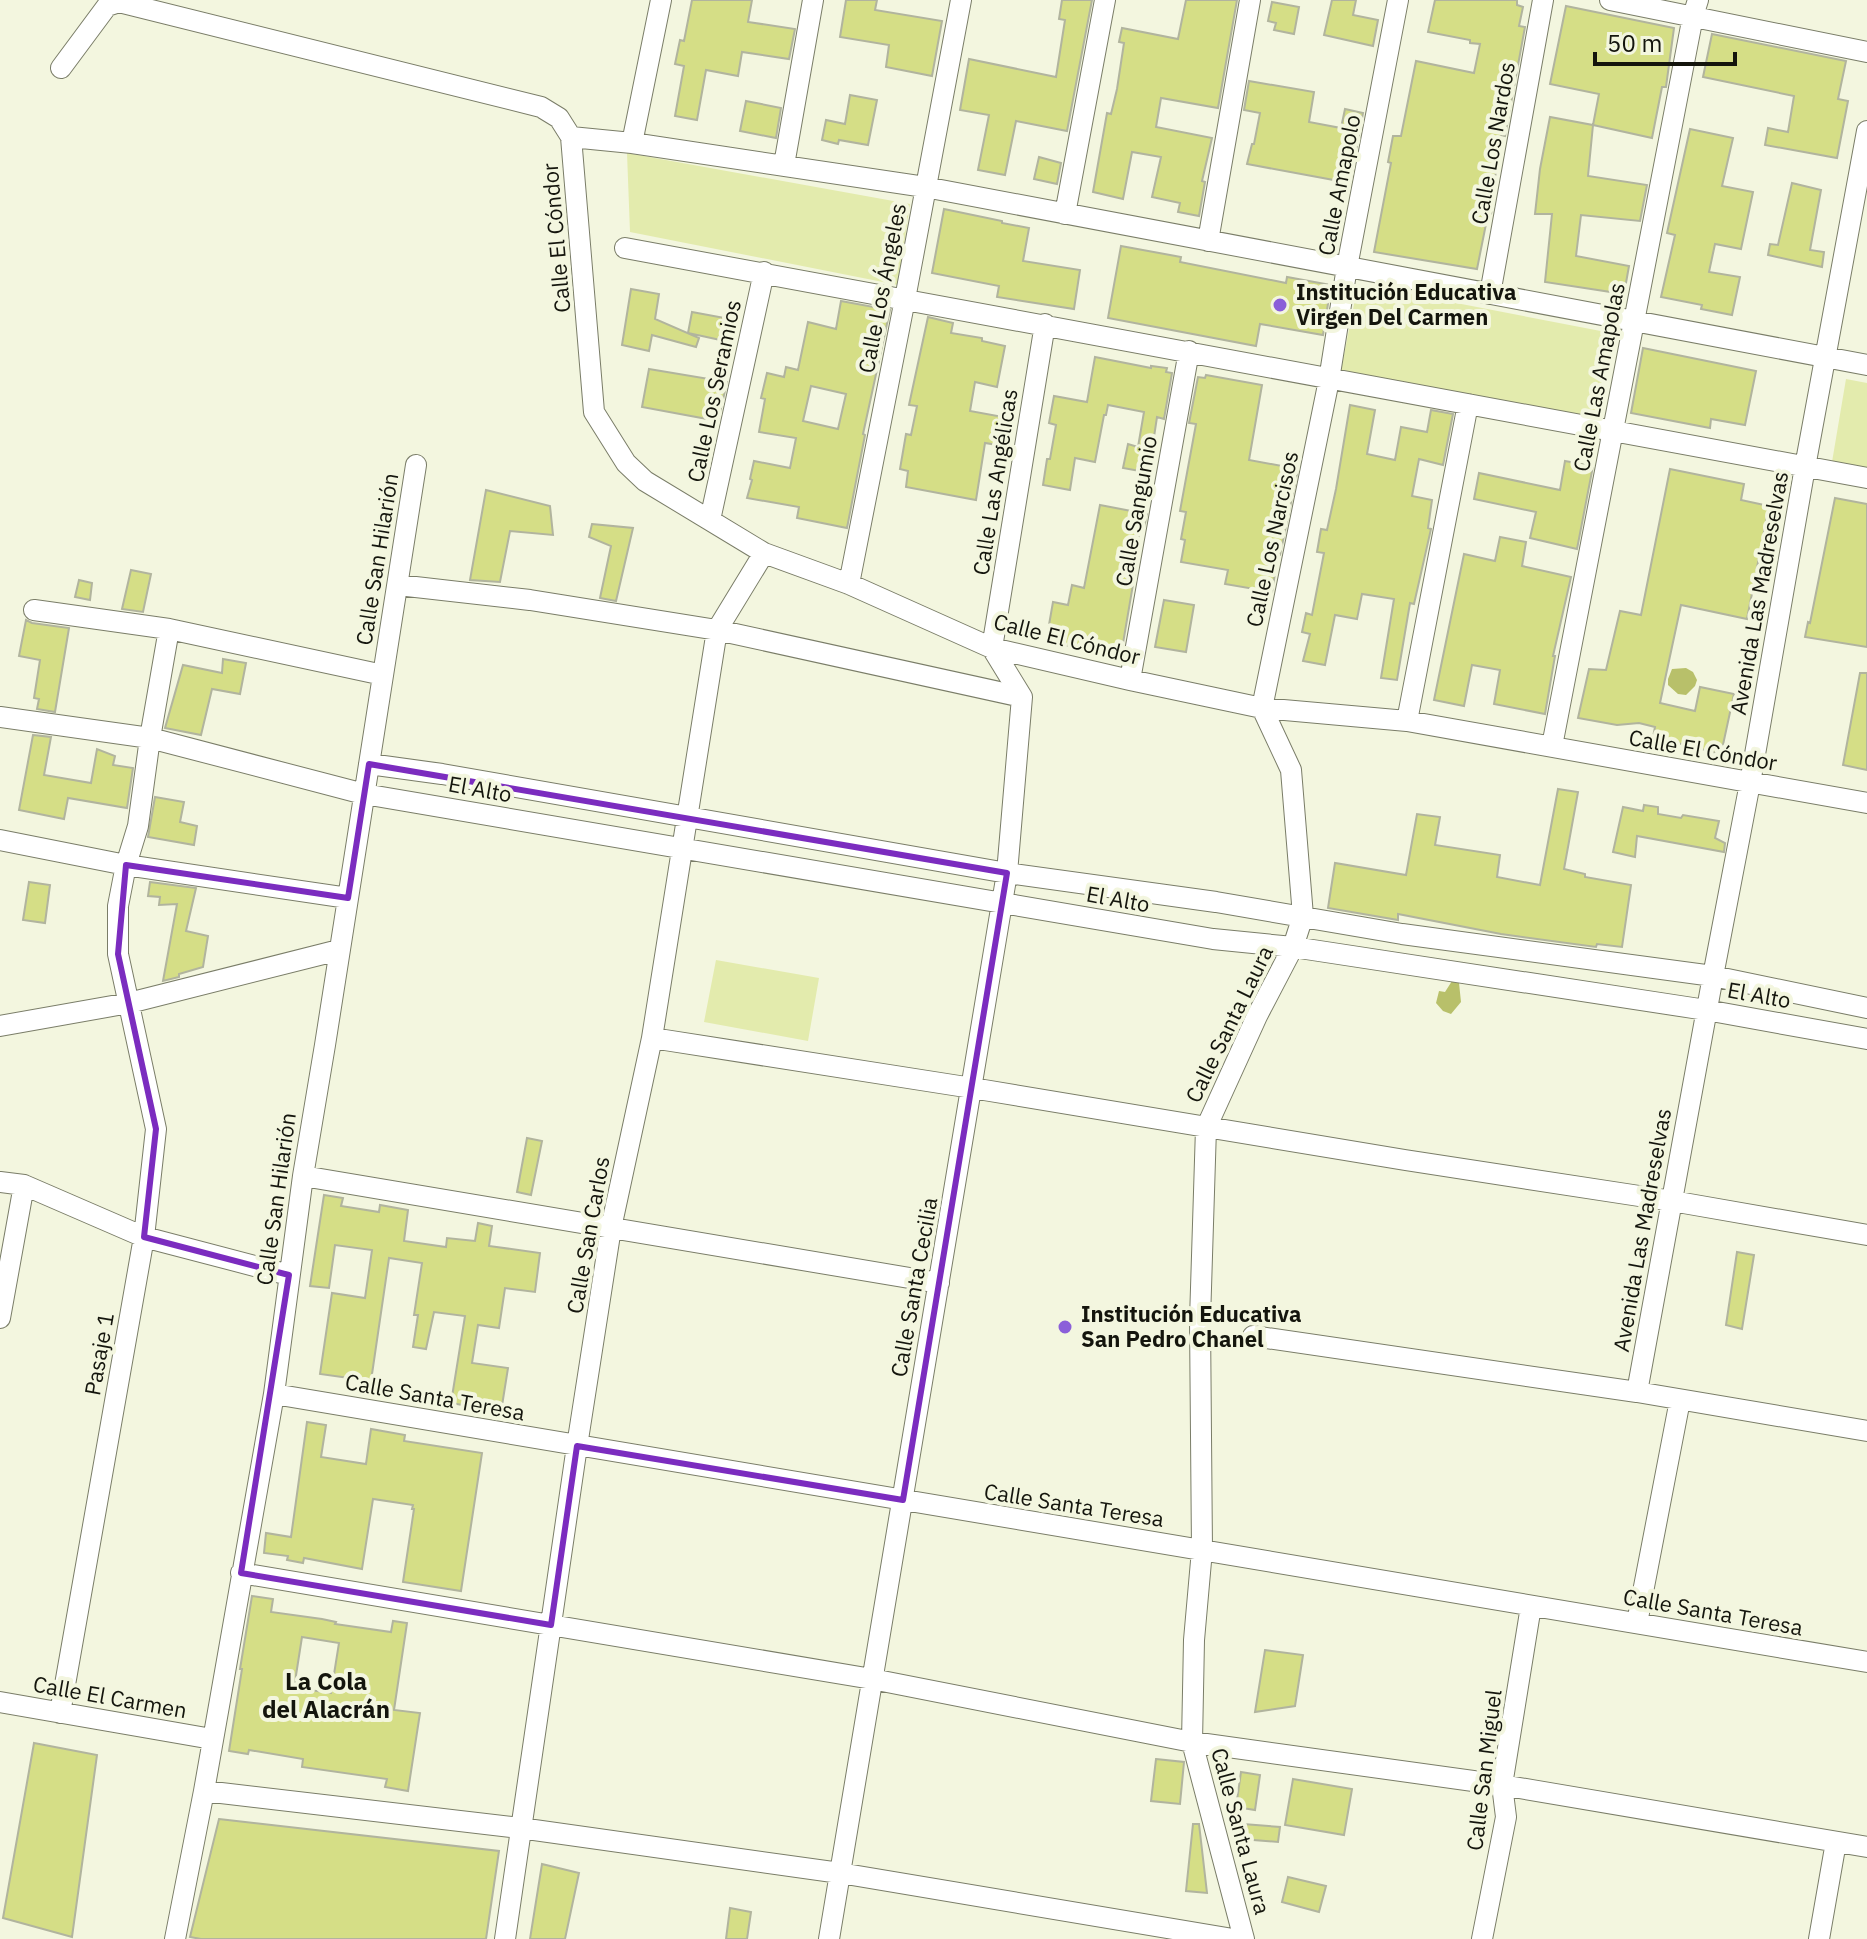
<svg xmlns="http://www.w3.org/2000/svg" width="1867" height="1939" viewBox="0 0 1867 1939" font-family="'IBM Plex Sans',sans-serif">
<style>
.green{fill:#e3ebad}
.forest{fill:#b8c06a}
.building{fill:#d5de86;stroke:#b1b49e;stroke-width:2;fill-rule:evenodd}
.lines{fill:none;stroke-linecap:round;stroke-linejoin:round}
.minor-casing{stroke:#7a7d68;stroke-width:22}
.minor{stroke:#fff;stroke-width:20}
.marked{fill:none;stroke:#7b2cbf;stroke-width:6;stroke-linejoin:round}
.poi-dot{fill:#8b5fd9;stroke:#f3f6df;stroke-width:3}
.labels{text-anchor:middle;stroke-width:8;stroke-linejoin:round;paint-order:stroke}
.street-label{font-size:22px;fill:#14150d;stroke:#f3f6df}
.poi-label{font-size:22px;font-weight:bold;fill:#14150d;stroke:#f3f6df;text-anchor:start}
.neighbourhood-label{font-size:24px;font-weight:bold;fill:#14150d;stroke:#f3f6df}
</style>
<rect width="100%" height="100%" fill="#f3f6df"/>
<!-- green -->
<path class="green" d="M627,153L910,204L898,285L630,232Z
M1358,284L1611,333L1597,418L1341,370Z
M1846,379L1867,383V468L1832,462Z
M716,960L819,978L808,1041L704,1022Z"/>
<!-- forest -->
<path class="forest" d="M1686,668L1693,672L1697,680L1695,686L1686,695L1678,694L1668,685V679L1672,669Z
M1452,981L1459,983L1461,1002L1451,1014L1443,1011L1436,1003L1439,991L1445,992Z"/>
<!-- building -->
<path class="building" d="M692,0H752L748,22L795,29L789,59L742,52L738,76L706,70L697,120L675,116L684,66L675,64L680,40L684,41Z
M846,0H877L875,10L942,21L932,76L886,67L889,45L840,37Z
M1062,0H1092L1067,131L1016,121L1005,175L978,170L989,115L960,110L969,59L1056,77L1065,20L1059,19Z
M1186,0H1237L1218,108L1161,98L1156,127L1212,138L1202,181L1205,182L1199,216L1178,212L1180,203L1152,197L1161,157L1132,152L1123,199L1093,192L1107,113L1111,114L1117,89L1124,43L1119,42L1122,28L1178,39Z
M1332,0H1356L1353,15L1378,20L1373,46L1324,35Z
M1435,0H1517V5L1523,7L1519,26L1525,27L1505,136L1501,135L1496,163H1498L1492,190L1495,191L1491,214H1488L1477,269L1374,252L1391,163L1388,162L1393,136H1401L1416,61L1474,73L1480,44L1470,43V40L1428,32Z
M1272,2L1299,7L1294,34L1274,30L1276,23L1268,21Z
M1566,6L1674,28L1666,87H1662L1652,138L1593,125L1588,176L1647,185L1640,221L1581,215L1576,256L1629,266L1624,294L1545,282L1552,214H1535L1540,169L1550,117L1593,125L1599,94L1550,84Z
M1712,34L1846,61L1838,99L1848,101L1837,158L1765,145L1768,128L1788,132L1794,96L1703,77Z
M1249,81L1314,92L1309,122L1341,128L1345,109L1363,113L1350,183L1247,164L1252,144H1254L1260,113L1244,110Z
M850,95L877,100L868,145L839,140L838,144L822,140L826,120L845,124Z
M746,101L781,108L776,138L740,131Z
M1690,129L1733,138L1722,186L1753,192L1741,249L1715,244L1709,272L1740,277L1732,315L1701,309L1702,305L1661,297L1675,235L1667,233Z
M1039,157L1061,163L1057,184L1034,179Z
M1792,183L1821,190L1810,250L1824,252L1822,267L1768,255L1770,244L1778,245Z
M944,209L1002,221V223L1029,228L1023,261L1080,270L1074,309L997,297L999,286L932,273Z
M1121,246L1181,257L1180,262L1286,283L1287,277L1331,285L1323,335L1260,324L1256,346L1108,318Z
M631,289L659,294L655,319L699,338L696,347L652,335L649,351L622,345Z
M841,301L890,310L863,434L865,435L847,528L797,518L799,507L747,498L752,480L750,479L754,461L790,468L796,438L759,432L765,399L761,398L767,373L784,377L786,367L798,370L808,322L836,329ZM811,386L846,394L838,429L803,421Z
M692,312L730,319L725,341L688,333Z
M928,317L953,323L951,333L982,338V341L1005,346L997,387L975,382L970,411L1014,419L1010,447L985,443L976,500L906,487L908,471L900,469L906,434L911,435L917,406L909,405Z
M1643,348L1756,371L1745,425L1711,419L1710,428L1631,413Z
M1095,357L1151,368V366L1167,368L1166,372L1172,373L1164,419L1157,417L1152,450H1155L1151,473L1123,468L1128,444L1138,447L1144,412L1108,405L1106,415H1104L1095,462L1075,458L1070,490L1043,485L1047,459H1050L1056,425L1049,423L1054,396L1087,402Z
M649,369L727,382L718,421L642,407Z
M1206,375L1262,385L1249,460L1298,469L1280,555H1278L1272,592L1225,584L1228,570L1181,562L1185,540L1181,539L1186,512L1180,511L1196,424L1189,423L1198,377L1205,378Z
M1350,405L1375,410L1367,454L1395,460L1401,427L1427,432L1431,410L1453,414L1443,465L1419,459L1412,496L1432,500L1428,528L1431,529L1414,604L1410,603L1397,680L1381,678L1394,599L1362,594L1357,619L1335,615L1325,665L1303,661L1310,634L1302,632L1306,613L1312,615L1324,553L1317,552L1321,529L1327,530L1336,489Z
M1565,461L1593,466L1577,549L1530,538L1536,512L1474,499L1479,473L1560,490Z
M1670,469L1744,484L1741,500L1769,506L1747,619L1681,605L1664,684L1660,703L1695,711L1700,687L1734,694L1721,754L1653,737L1655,727L1639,723L1617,725L1578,718L1589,669L1606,670L1620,611L1641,615Z
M486,490L550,506L553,535L510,531L500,582L470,580Z
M1835,498L1867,504V647L1805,637L1808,622L1810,623Z
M1100,505L1147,514L1144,528H1140L1134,561H1137L1121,655L1046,642L1053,602L1068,605L1072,585L1084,588Z
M592,524L633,528L616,601L600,598L611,546L589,537Z
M1500,537L1526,542L1522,566L1571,577L1553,656H1555L1545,714L1494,704L1500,670L1472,665L1464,706L1434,700L1464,554L1495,561Z
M131,570L151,574L143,612L122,609Z
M79,580L92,583L90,600L75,597Z
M1164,600L1194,605L1186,652L1155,647Z
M26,620L32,623L69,628L55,712L37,709L39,699L34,698L40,660L19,656Z
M223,659L246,663L240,694L212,689L201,735L165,728L183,665L222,673Z
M1860,673H1867V770L1843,765Z
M33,735L51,737L44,775L91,783L97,749L115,756L113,765L133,768L127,808L68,798L64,819L19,810Z
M1558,789L1578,792L1564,869L1585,874V877L1631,885L1622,947L1597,944L1596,947L1501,934L1398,914V920L1328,908L1335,863L1406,875L1417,814L1440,817L1435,845L1500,855L1497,877L1540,885Z
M155,797L184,802L180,822L197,826L194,845L148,837Z
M1644,805L1658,807V814L1681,818L1683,815L1719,821L1715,838L1725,843L1724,852L1637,836L1635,857L1613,852L1623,807L1643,811Z
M29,882L50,885L45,923L23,920Z
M150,882L196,888L186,931L208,936L203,967L179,974V977L163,981L177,904L159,905L160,897L148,896Z
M527,1138L542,1141L531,1195L517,1192Z
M324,1195L343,1198L341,1206L379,1212L380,1205L408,1210L404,1241L446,1247L447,1238L475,1241L478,1223L492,1226L489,1246L540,1253L535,1292L505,1288L499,1328L478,1325L472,1363L508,1368L501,1412L451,1403L465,1316L434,1312L426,1349L413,1347L418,1315H414L422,1263L389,1258L371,1381L320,1374L332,1293L365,1298L372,1250L335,1245L329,1288L310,1286Z
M1737,1252L1754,1255L1742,1329L1726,1325Z
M307,1422L326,1425L321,1457L366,1464L371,1429L405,1435L404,1441L482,1453L461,1591L403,1582L414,1509H412L413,1505L373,1499L362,1569L304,1558L303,1563L287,1560L288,1556L264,1553L266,1533L291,1537Z
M252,1596L273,1599L271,1612L322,1619L336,1622L335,1624L391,1632L393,1621L407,1623L394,1710L420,1713L408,1791L385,1787L387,1779L302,1767L303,1759L249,1750L248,1754L229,1751L242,1669H240ZM302,1637L339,1643L331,1693L294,1688Z
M1265,1650L1303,1655L1295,1706L1255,1712Z
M34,1743L97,1755L72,1937L3,1918Z
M1156,1759L1184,1762L1180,1804L1151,1801Z
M1241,1772L1260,1775L1255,1810L1236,1807Z
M1293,1779L1352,1789L1344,1835L1285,1825Z
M219,1819L499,1851L486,1939H201L190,1937Z
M1193,1824H1199L1207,1893L1186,1891Z
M1243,1824L1280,1827L1278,1842L1241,1839Z
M542,1864L579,1873L565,1939H530Z
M1288,1877L1326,1886L1319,1912L1282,1902Z
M730,1908L751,1912L747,1939H726Z"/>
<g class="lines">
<defs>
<path id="minor" d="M1610,0L1867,52
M61,68L107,6L119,2L541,107L559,118L571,137L594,412L626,463L645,481L764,553L849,584L992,648L1130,680L1262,708L1407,721L1867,803
M571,137L632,143L925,187L1867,365
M632,143L661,0
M784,165L813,0
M1065,214L1105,0
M1208,241L1250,0
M625,248L1867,478
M1490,294L1543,0
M710,520L764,272
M849,584L905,299L961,0
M398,585L530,600L717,630L1022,697
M34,610L169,629L383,675
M1130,680L1189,351
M0,717L150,738L364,794L1213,939L1293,947L1706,1010L1867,1039
M1407,721L1468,404
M1552,746L1693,16L1698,0
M369,764L442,774L1007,873L1216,902L1402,934L1713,976L1867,1008
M0,840L126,865L348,898
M0,1026L129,1003L339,950
M652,1038L972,1088L1405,1160L1672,1201L1867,1235
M303,1176L939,1283
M0,1182L24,1185L144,1237L289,1275
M0,1318L24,1185
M1253,1336L1637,1392L1867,1431
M1637,1392L1713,976L1750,783L1805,467L1867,131
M274,1394L1867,1662
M241,1573L872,1679L1192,1742L1502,1785L1867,1847
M1637,1623L1680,1400
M0,1702L212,1739
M60,1713L144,1237L156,1129L118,954V906L126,865L138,826L150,738L169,629
M204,1791L520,1828L840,1873L1233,1939
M175,1939L204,1791L274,1394L303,1176L325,1045L416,465
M505,1939L577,1446L611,1228L652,1038L717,630L764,553
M829,1939L1007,873L1022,697L992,648L1045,324
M1244,1939L1192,1742L1194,1640L1202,1550L1200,1320L1206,1128L1257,1016L1293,947L1303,916L1291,770L1262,708L1329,380L1347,267L1398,0
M1482,1939L1506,1817L1502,1785L1531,1606
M1819,1939L1836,1842"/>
</defs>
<!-- minor casing -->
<use href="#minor" class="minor-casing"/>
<!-- minor -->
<use href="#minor" class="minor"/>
</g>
<!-- marked area -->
<path class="marked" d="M369,764L1007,873L903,1500L577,1446L551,1625L241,1573L289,1275L144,1237L156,1129L118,954L126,865L348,898Z"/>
<!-- markers -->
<g class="poi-dot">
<circle cx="1280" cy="305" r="8"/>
<circle cx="1065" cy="1327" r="8"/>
</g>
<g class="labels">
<!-- street labels -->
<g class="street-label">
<text transform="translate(1493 143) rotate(-80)" y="8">Calle Los Nardos</text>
<text transform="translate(1339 185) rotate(-79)" y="8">Calle Amapolo</text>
<text transform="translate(556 238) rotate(-95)" y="8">Calle El Cóndor</text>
<text transform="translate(882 288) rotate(-79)" y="8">Calle Los Ángeles</text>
<text transform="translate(1599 377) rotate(-79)" y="8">Calle Las Amapolas</text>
<text transform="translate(714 391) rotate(-78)" y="8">Calle Los Seramios</text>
<text transform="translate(995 482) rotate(-81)" y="8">Calle Las Angélicas</text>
<text transform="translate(1136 511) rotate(-80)" y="8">Calle Sangumio</text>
<text transform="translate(1272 539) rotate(-78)" y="8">Calle Los Narcisos</text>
<text transform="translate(377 559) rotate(-81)" y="8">Calle San Hilarión</text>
<text transform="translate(1759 593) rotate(-80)" y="8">Avenida Las Madreselvas</text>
<text transform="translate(1067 639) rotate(14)" y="8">Calle El Cóndor</text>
<text transform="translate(1703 750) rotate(10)" y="8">Calle El Cóndor</text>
<text transform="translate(480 789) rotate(10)" y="8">El Alto</text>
<text transform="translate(1118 899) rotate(10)" y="8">El Alto</text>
<text transform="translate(1759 995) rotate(10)" y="8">El Alto</text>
<text transform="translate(1229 1024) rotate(-64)" y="8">Calle Santa Laura</text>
<text transform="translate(276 1199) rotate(-82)" y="8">Calle San Hilarión</text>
<text transform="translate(1642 1230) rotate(-80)" y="8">Avenida Las Madreselvas</text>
<text transform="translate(588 1235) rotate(-80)" y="8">Calle San Carlos</text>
<text transform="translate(914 1287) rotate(-80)" y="8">Calle Santa Cecilia</text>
<text transform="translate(99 1354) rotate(-80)" y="8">Pasaje 1</text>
<text transform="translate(435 1397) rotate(10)" y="8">Calle Santa Teresa</text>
<text transform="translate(1074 1505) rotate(9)" y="8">Calle Santa Teresa</text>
<text transform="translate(1713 1612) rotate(10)" y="8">Calle Santa Teresa</text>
<text transform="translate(110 1697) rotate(10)" y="8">Calle El Carmen</text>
<text transform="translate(1484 1770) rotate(-83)" y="8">Calle San Miguel</text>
<text transform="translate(1241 1831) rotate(75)" y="8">Calle Santa Laura</text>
</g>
<!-- poi labels -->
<g class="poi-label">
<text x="1296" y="300">Institución Educativa<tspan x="1296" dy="25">Virgen Del Carmen</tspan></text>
<text x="1081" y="1322">Institución Educativa<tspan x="1081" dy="25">San Pedro Chanel</tspan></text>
</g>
<!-- neighbourhood labels -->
<g class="neighbourhood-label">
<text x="326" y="1690">La Cola<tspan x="326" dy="28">del Alacrán</tspan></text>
</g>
</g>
<!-- scale -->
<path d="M1595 52v12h140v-12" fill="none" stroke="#14150d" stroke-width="4"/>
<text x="1607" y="52" font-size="24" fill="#14150d" stroke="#f3f6df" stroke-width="6" paint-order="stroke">50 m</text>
</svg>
